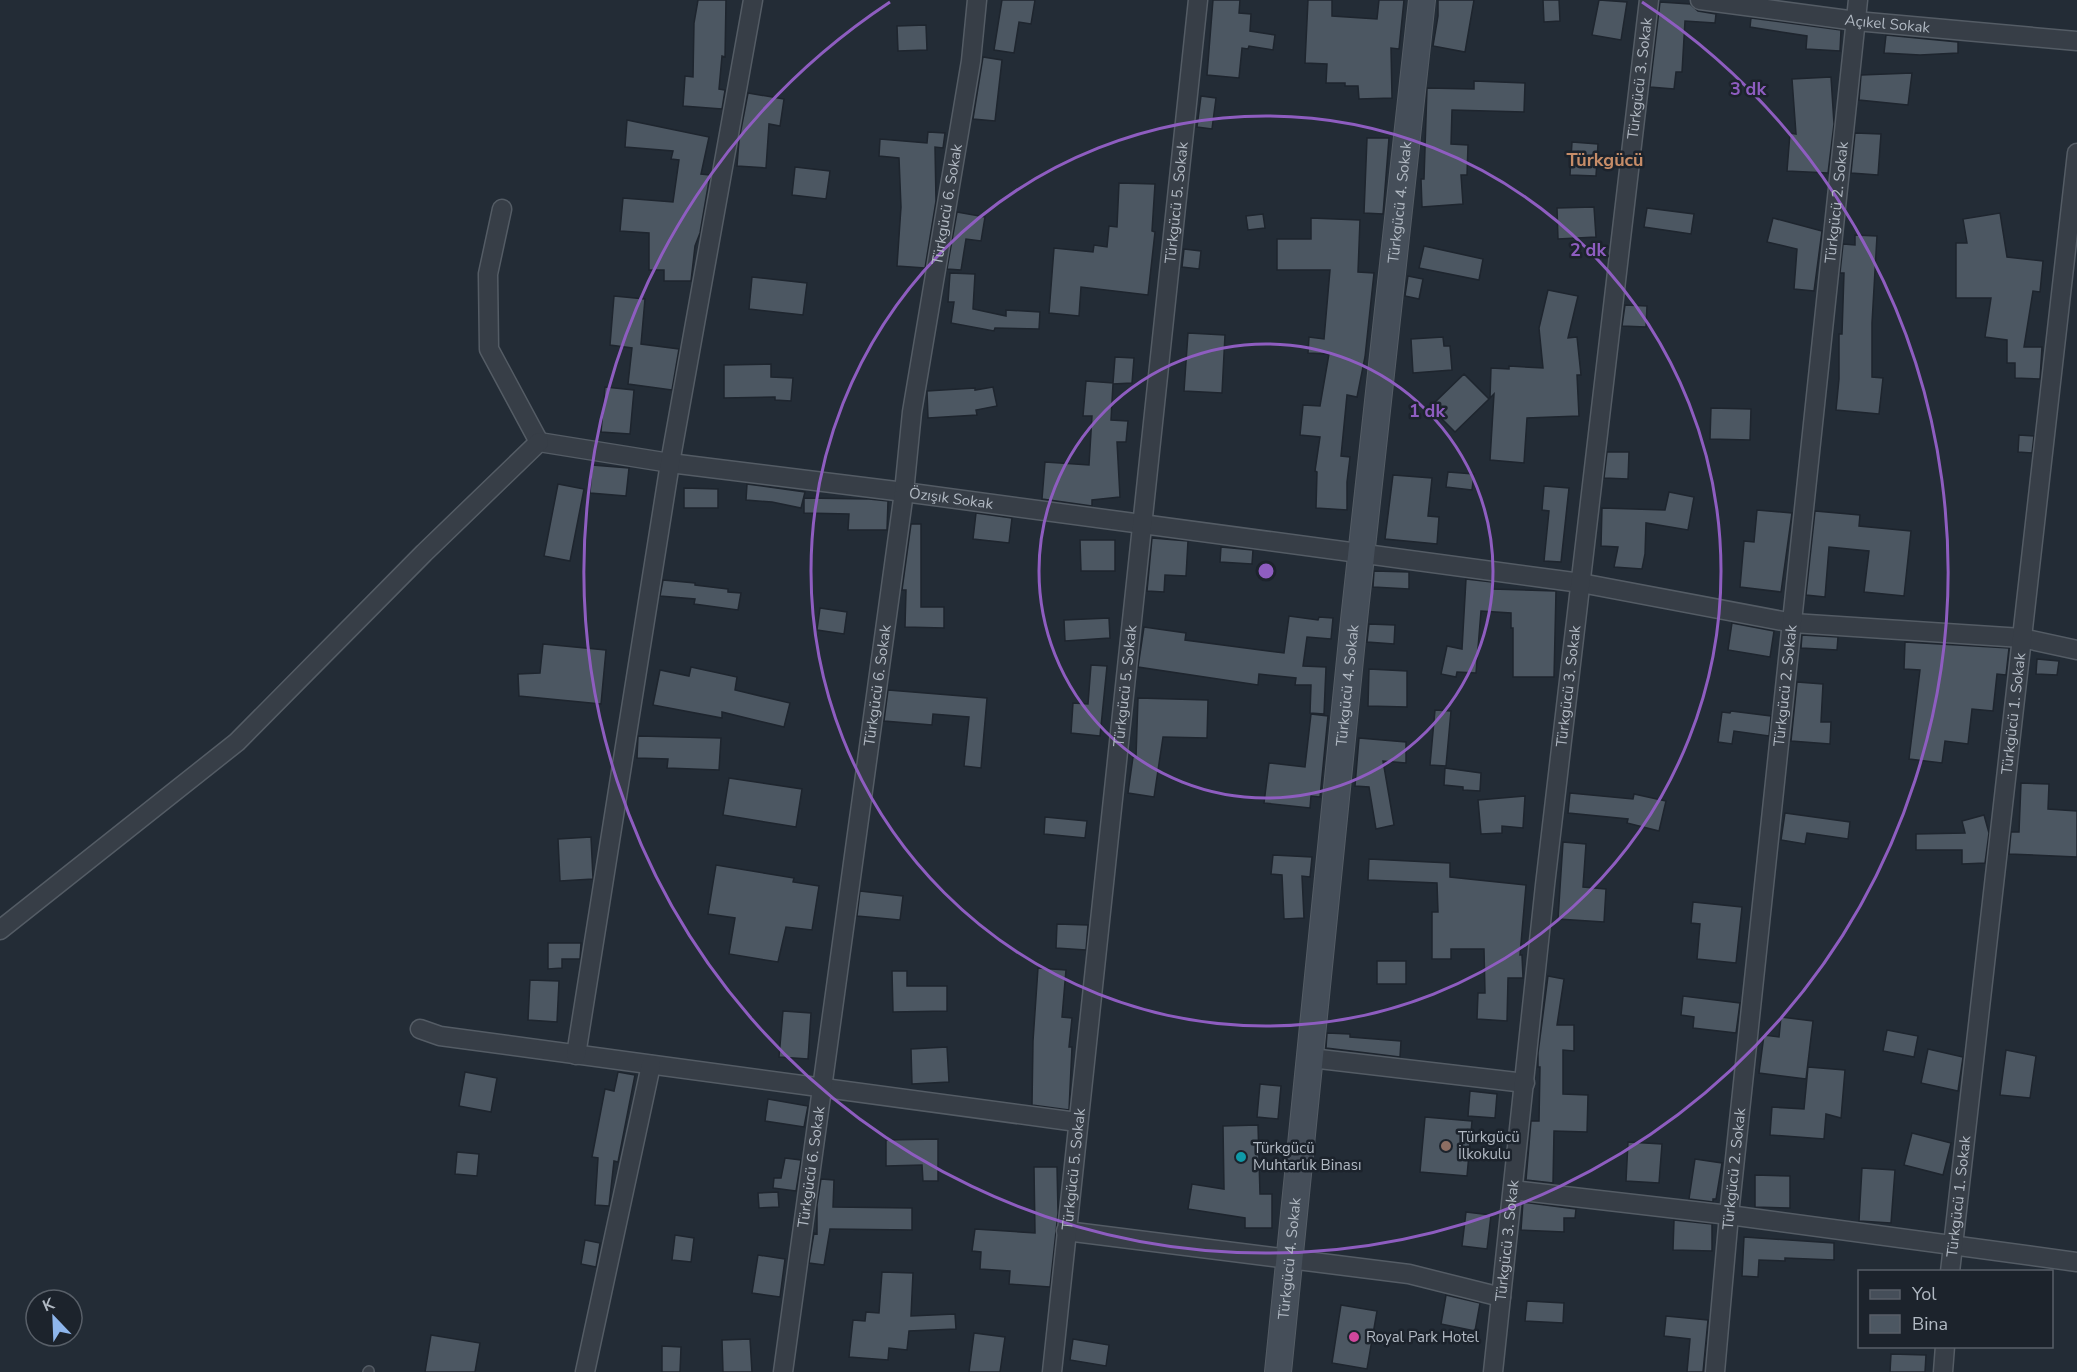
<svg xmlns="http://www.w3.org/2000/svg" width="2077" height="1372" viewBox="0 0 2077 1372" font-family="'Nunito Sans',sans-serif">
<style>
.building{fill:#4c5762;stroke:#1e252e;stroke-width:1.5}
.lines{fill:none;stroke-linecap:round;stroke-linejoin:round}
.service-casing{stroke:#545c65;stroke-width:12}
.minor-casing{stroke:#545c65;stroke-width:21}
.secondary-casing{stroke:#545c65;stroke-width:28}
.service{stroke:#373e47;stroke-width:9}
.minor{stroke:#373e47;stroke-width:18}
.secondary{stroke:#454e59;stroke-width:26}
.ring{fill:none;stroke:#8e5dc0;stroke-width:3}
.education-dot{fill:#8d6e63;stroke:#1c232c;stroke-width:2}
.culture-dot{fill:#0f9aa8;stroke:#1c232c;stroke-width:2}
.hotel-dot{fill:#d1479c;stroke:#1c232c;stroke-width:2}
.labels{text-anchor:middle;stroke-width:5;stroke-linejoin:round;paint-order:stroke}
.street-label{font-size:15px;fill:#b1b9c3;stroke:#1c232c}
.poi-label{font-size:15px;fill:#b1b9c3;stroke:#1c232c;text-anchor:start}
.quarter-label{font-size:18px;font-weight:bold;fill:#c78d68;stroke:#1c232c}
.centre{fill:#8e5dc0;stroke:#1c232c;stroke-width:3}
.ring-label{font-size:18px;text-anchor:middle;font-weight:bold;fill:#8e5dc0;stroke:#1c232c;stroke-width:5;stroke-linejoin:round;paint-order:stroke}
</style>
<rect width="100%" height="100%" fill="#232c36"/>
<!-- building -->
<path class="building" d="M698,0H726L725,57L722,56L719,89L725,90L722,109L683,106L685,76L693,77L694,23Z
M1002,0H1035L1031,24L1019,22L1014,53L994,50Z
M1213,0H1240L1239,13L1251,14L1250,31L1275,35L1273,50L1249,46L1248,49L1242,48L1239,78L1207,75Z
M1308,0H1332V16L1377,19L1379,0H1404L1399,49L1391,48L1392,98L1359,99L1358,86H1345V83H1326L1327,64L1305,63Z
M1438,0H1474L1465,52L1433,46L1438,16Z
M1543,0H1559L1560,21L1544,22Z
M1599,0L1627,2L1621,40L1592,35Z
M1660,2L1690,4L1698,11L1716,14L1715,23L1685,21L1682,72H1676L1674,89L1650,87Z
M1751,18L1841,30L1840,51L1806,49L1807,36L1750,27Z
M926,25L927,50L898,51L897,26Z
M1886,35L1958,42V53L1920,55L1884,53Z
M983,57L1002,60L995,121L973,119Z
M1912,73L1908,105L1859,100L1861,75Z
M1831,77L1834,124L1828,173L1787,171L1790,133L1796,134L1792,79Z
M1474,81L1525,83L1524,112L1452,110L1451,144L1468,145L1467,175H1461L1463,204L1422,207L1421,179H1424L1427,88L1474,89Z
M748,93L784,99L780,126L769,124L766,168L737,166L739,140Z
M1201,96L1216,98L1212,129L1197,127Z
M627,120L709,137L701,174L710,175L700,233L695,246L691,281H664V270H649V233L620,231L623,198L673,202L679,160L671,159L673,151L625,147Z
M928,132L945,133L943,148L935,147L936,201L925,268L897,266L901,207L899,158L879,156L880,139L927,143Z
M1855,133L1881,134L1878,175L1851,173Z
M1367,138H1389L1383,214L1364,213Z
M1572,142L1598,144L1596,176L1570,175Z
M795,167L830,171L826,199L792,195Z
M1119,183L1155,184L1152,231L1155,232L1148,295L1081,287L1079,316L1049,313L1054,248L1093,252L1094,245L1107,247L1109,226L1117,227Z
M1594,207L1596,237L1558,239L1557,208Z
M1647,208L1694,214L1691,234L1644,227Z
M957,212L985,217L981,241L966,239L961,270L947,269Z
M2000,213L2007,257L2043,261L2040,292L2033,291L2024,347H2042L2040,379L2015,378V363H2007V340L1985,337L1991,298H1956V243H1967L1963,219Z
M1263,214L1265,228L1248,230L1246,216Z
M1311,218L1360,220L1358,272L1374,273L1365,357L1357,397L1347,395L1341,456L1350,457L1347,482V510L1316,508L1317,472L1315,471L1320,437L1300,435L1303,405L1320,406L1329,354L1308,353L1309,337L1324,339L1330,270H1277V239H1311Z
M1773,218L1822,231L1814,291L1794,289L1797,249L1767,242Z
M1855,235L1877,236L1872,323V377L1883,378L1879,414L1836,410L1839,379V334H1842L1844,273H1840L1843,244L1855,245Z
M1424,246L1483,259L1479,280L1419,268Z
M1184,249L1201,251L1199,269L1182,267Z
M950,273L975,274L973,309L1006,316V310L1040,312L1039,329L995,328L994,331L951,323L954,302H948Z
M1408,276L1423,279L1419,299L1405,296Z
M752,277L807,283L803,315L749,309Z
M1548,290L1578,296L1568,338L1577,337L1581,375H1577L1579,416L1527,418L1524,463L1490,460L1494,394L1490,398L1491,368L1509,369V366L1543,368L1539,328Z
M614,296L645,299L641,344L679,349L672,390L628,384L632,348L610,345Z
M1625,305L1647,306L1646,327L1622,326Z
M1188,333L1225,335L1222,393L1184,391Z
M1443,337L1444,346H1450L1452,370L1413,373L1411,339Z
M1115,357L1134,358L1132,383L1113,384L1111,420L1128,421L1126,442H1117L1120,497L1092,500V506L1042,499L1045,462L1089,465L1092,416H1083L1086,381L1113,383Z
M771,364V377L793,378L791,401L775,400V397L724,398V365Z
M1464,374L1489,399L1455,432L1430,407Z
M605,387L634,390L630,434L601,432Z
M993,387L997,406L976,410L977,415L928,418L927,391L975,388V390Z
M1711,408L1751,409L1750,440L1710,439Z
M2019,435L2034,436L2032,453L2018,452Z
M1607,452H1629L1628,479L1604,478Z
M592,465L629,468L626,496L590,493Z
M1448,472L1474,474L1472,490L1446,487Z
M1393,475L1432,478L1428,516L1439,517L1437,544L1385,539Z
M558,484L584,489L570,561L544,556Z
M747,484L805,492L801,508L772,502L746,500Z
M1544,486L1569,488L1561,562L1544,561L1549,511L1542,510Z
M684,488L718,489V508H684Z
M1669,492L1694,497L1688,530L1646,523L1645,554L1642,569L1614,567L1618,547L1601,546L1602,508L1665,510Z
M804,498L869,499L888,501L887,530H848L849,514L804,513Z
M1757,510L1792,513L1781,592L1740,587L1744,541L1754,542Z
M1815,511L1860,515L1859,526L1911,531L1904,596L1864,592L1869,551L1829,547L1825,597L1806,595Z
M976,513L1012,518L1009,543L973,539Z
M911,524H921V607H944V628L905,627L906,590H902Z
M1152,538L1188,541L1186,576L1165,575L1164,592L1147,591Z
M1080,540H1115V571H1081Z
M1221,547L1253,550L1252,564L1220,562Z
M1374,571L1409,572V589L1373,587Z
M1466,579L1492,582V589L1556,591L1554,677H1513V628H1511V613L1481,611L1476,673L1457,672L1456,677L1441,674L1447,646L1462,649Z
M663,580L695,583V585L728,589V592L741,593L738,610L694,604L695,599L660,596Z
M820,608L847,612L844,634L817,630Z
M1289,616L1318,620L1319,617L1333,618L1331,639L1307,637L1303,666L1326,667L1324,714L1310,713L1311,685H1295L1296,678L1259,674L1258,685L1138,667L1144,627L1186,633L1185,640L1284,653Z
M1109,618L1110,638L1065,641L1064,620Z
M1732,623L1774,631L1770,657L1728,650Z
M1369,624L1395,625L1394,644L1367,642Z
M1802,635L1838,637L1837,650L1801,648Z
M1905,642L2009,648L2006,675L1997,674L1993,711L1972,709L1968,744L1945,741L1942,763L1909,759L1920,670L1904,669Z
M543,644L606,650L601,704L519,696L518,674L540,673Z
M2037,659L2059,661L2057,675L2036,674Z
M1091,665L1107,666L1100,736L1071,733L1073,703L1088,704Z
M691,667L737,677L735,690L790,703L784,727L722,712V718L653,705L660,670L689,676Z
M1369,669L1407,671V707L1368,706Z
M1797,682L1823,684L1821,722H1831L1830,744L1791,741Z
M888,690L987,698L981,768L964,766L969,717L933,714L932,725L884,721Z
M1138,698L1208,700L1207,738L1163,737L1154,797L1128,793L1133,757H1136Z
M1435,710L1451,711L1446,766L1430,765Z
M1731,711L1771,716L1769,736L1734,731L1732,744L1718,742L1722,712L1730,713Z
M1311,714L1328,716L1320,797L1311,796L1310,808L1264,803L1269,763L1305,767Z
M638,736L721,738L719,770L667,768L668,759L637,758Z
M1359,738L1406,742V763L1383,761L1394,825L1376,829L1369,787L1355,786Z
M1445,768L1481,773L1480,791L1463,790V787L1444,785Z
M729,778L802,789L796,827L723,815Z
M2021,783L2049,784L2048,809L2077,811V857L2009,854L2011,832H2019Z
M1570,793L1633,799L1634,794L1666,801L1659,831L1627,823L1628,819L1568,813Z
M1525,796L1523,828L1502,826V833L1481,834L1478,800Z
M1785,813L1850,822L1848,839L1807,833L1805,844L1781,840Z
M1984,815L1989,833L1985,863L1962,864V850H1916V834L1965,833L1962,821Z
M1045,817L1087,821L1085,838L1044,834Z
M591,837L593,879L560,881L558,839Z
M1563,842L1586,844L1583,887L1606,889L1604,922L1558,919Z
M1273,855L1312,857L1310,877L1302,876L1304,918L1284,919L1282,875L1271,874Z
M1369,859L1450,863V877L1526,885L1520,955H1522L1523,978H1508L1507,1021L1477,1019L1478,993H1485L1484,949H1451V959H1432V912H1438L1437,883L1368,880Z
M716,865L794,878L793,882L819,886L812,930L786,927L778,962L729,954L735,918L708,914Z
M860,891L903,896L900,920L857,916Z
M1693,902L1742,907L1736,963L1697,959L1700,924L1691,923Z
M1057,924L1088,925L1086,950L1056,948Z
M548,943H581L580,959H562V968L548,969Z
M1377,961H1406V984H1377Z
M1038,968L1066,970L1062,1017L1072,1018L1069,1047H1072L1069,1110L1032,1105L1033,1041Z
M892,971H907V986H947V1011L893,1012Z
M1548,976L1564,979L1557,1025H1574V1051L1563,1050V1094L1588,1095L1587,1132L1554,1131L1553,1183L1526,1180L1531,1121H1539L1540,1067H1538V1053Z
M530,980L559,981L557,1022L528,1020Z
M1683,996L1740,1003L1736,1033L1693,1028L1694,1017L1681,1015Z
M783,1011L811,1013L808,1059L779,1057Z
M1781,1017L1813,1021L1806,1079L1759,1073L1764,1035L1779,1037Z
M1887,1030L1918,1036L1914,1057L1883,1051Z
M1327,1033L1350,1034V1037L1401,1041L1400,1057L1326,1048Z
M947,1047L949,1082L912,1084L911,1049Z
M1928,1049L1963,1057L1958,1091L1921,1083Z
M2006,1050L2036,1056L2030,1098L2000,1095Z
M1808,1067L1845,1070L1841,1118L1826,1114L1824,1139L1770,1135L1772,1107L1804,1109Z
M465,1072L497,1078L491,1112L459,1106Z
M618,1072L635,1075L618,1162L614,1161L609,1206L595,1205L598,1158L592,1157L605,1089L614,1091Z
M1260,1084L1281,1086L1278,1119L1257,1117Z
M1470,1091L1497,1094L1495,1118L1468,1116Z
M768,1099L808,1106L804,1127L765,1121Z
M1425,1117L1472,1121L1467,1176L1420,1172Z
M1258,1125L1260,1194H1272V1228H1245V1218L1188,1209L1192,1184L1224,1189L1223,1126Z
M1912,1133L1951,1143L1943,1175L1904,1165Z
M938,1139V1181H923L922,1165L886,1166V1140Z
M1628,1142L1662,1144L1659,1183L1626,1181Z
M457,1152L479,1154L477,1176L455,1174Z
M785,1158L801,1160L796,1191L773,1188L774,1178H781Z
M1695,1159L1722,1163L1716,1199H1713V1202L1689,1199Z
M1034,1167H1057L1058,1213L1050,1287L1009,1284L1010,1271L980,1269L981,1252L972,1251L975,1229L1035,1233Z
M1862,1168L1895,1170L1891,1223L1859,1221Z
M1755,1175L1790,1176V1208L1755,1207Z
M821,1179L834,1180L833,1207L912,1208V1230L830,1229L824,1265L809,1263L814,1233L817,1234V1205Z
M778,1192L779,1207L759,1208L758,1193Z
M1523,1202L1576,1209L1575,1218H1564V1232L1521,1230Z
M1466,1212L1491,1215L1487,1249L1462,1246Z
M1674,1220L1712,1224V1251L1673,1250Z
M675,1235L694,1238L691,1262L672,1260Z
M1744,1237L1834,1243V1260L1785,1258V1261L1759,1260L1758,1277L1742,1276Z
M585,1240L600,1243L596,1267L581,1264Z
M758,1255L785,1259L780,1297L752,1293Z
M882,1272L913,1273L911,1316L955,1314L956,1329L909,1331L907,1350L889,1348L888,1360L849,1357L853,1320L865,1321L866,1312L879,1313Z
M1446,1295L1480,1303L1475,1331L1441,1324Z
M1527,1301L1564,1303L1563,1323L1525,1321Z
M1341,1305L1377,1311L1367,1369L1332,1363Z
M1666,1316L1708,1320L1703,1372H1687L1690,1339L1664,1336Z
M974,1333L1005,1337L1000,1372H969Z
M431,1335L480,1343L475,1372H425Z
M750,1339L752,1372H723L722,1340Z
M1073,1339L1109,1345L1106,1366L1070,1360Z
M662,1346L681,1347L680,1372H662Z
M1891,1354L1926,1355L1925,1372H1890Z"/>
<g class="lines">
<defs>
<path id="service" d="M368,1372L369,1371"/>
<g id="minor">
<path id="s1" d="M1700,0L1856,21L2077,41"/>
<path d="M502,209L488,274L489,349L539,442"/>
<path id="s2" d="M539,442L670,463L904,492L1581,583L1793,623L2022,638L2077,650"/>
<path d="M0,930L237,742L424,553L539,442"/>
<path d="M420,1029L440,1036L1077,1122"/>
<path d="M576,1055L670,463L753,0"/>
<path d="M1311,1058L1525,1083"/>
<path d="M1513,1190L1729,1215L2077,1262"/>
<path d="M1066,1231L1409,1274L1501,1297"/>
<path id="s3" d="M1950,1272L2077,153"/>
<path d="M585,1372L651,1065"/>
<path id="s4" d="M783,1372L904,492L912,412L971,61L977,0"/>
<path id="s5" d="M1052,1372L1198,0"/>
<path id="s6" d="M1493,1372L1545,885L1649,0"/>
<path id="s7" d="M1715,1372L1729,1215L1858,0"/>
<path d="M1943,1372L1945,1346"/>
</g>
<g id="secondary">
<path id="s8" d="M1278,1372L1354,620L1422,0"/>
</g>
</defs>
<!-- service casing -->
<use href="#service" class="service-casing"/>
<!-- minor casing -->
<use href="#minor" class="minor-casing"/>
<!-- secondary casing -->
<use href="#secondary" class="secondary-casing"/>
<!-- service -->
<use href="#service" class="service"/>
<!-- minor -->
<use href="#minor" class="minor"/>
<!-- secondary -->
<use href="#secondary" class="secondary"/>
</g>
<!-- distance rings -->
<g class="ring">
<circle cx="1266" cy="571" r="227"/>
<circle cx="1266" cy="571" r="455"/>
<path d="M1642 2A682 682 0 1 1 890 2"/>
</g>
<!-- markers -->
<circle class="education-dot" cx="1446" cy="1146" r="6"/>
<circle class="culture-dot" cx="1241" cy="1157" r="6"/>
<circle class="hotel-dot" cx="1354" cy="1337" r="6"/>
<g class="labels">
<!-- street labels -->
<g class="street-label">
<text dy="5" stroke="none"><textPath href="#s1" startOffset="189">Açıkel Sokak</textPath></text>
<text dy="5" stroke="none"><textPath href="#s6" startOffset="1302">Türkgücü 3. Sokak</textPath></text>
<text dy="5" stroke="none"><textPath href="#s5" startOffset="1176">Türkgücü 5. Sokak</textPath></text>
<text dy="5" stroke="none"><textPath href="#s8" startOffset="1176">Türkgücü 4. Sokak</textPath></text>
<text dy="5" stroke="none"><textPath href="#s7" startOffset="1176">Türkgücü 2. Sokak</textPath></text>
<text dy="5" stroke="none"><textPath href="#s4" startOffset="1179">Türkgücü 6. Sokak</textPath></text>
<text dy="5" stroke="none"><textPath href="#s2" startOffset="416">Özışık Sokak</textPath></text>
<text dy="5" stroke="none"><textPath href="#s4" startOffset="693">Türkgücü 6. Sokak</textPath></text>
<text dy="5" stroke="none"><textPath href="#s5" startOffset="690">Türkgücü 5. Sokak</textPath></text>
<text dy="5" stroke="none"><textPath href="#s8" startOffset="690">Türkgücü 4. Sokak</textPath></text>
<text dy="5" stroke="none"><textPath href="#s6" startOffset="690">Türkgücü 3. Sokak</textPath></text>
<text dy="5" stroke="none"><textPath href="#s7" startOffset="690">Türkgücü 2. Sokak</textPath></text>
<text dy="5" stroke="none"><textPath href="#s3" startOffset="562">Türkgücü 1. Sokak</textPath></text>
<text dy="5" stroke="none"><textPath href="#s4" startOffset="207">Türkgücü 6. Sokak</textPath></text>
<text dy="5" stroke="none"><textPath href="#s5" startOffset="204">Türkgücü 5. Sokak</textPath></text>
<text dy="5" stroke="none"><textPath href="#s7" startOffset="204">Türkgücü 2. Sokak</textPath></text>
<text dy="5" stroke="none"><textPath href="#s3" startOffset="76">Türkgücü 1. Sokak</textPath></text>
<text dy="5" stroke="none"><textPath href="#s6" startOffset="132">Türkgücü 3. Sokak</textPath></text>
<text dy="5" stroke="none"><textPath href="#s8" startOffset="114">Türkgücü 4. Sokak</textPath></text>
</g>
<!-- poi labels -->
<g class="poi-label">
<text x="1458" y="1142">Türkgücü<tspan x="1458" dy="17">İlkokulu</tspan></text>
<text x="1253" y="1153">Türkgücü<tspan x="1253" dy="17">Muhtarlık Binası</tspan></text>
<text x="1366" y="1342">Royal Park Hotel</text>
</g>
<!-- quarter labels -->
<g class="quarter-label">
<text x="1605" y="166">Türkgücü</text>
</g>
</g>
<circle cx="1266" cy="571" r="9" class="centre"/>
<g class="ring-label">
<text x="1748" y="95">3 dk</text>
<text x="1588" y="256">2 dk</text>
<text x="1427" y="417">1 dk</text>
</g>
<!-- legend -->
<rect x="1858" y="1270" width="195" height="78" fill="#1c232c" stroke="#585f68" stroke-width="1.5"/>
<rect x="1870" y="1290" width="30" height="9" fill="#454e59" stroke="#585f68" stroke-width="1.5"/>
<text x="1912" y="1300" font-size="18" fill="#b1b9c3">Yol</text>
<rect x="1870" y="1315" width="30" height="18" fill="#4c5762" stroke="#585f68" stroke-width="1.5"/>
<text x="1912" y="1330" font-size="18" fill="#b1b9c3">Bina</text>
<!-- north arrow -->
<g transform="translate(54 1318) rotate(337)"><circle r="28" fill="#1c232c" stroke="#585f68" stroke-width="1.5"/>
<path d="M0-4.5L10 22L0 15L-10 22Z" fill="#8eb6ec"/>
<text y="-9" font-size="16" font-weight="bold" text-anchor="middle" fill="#b1b9c3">K</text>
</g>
</svg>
